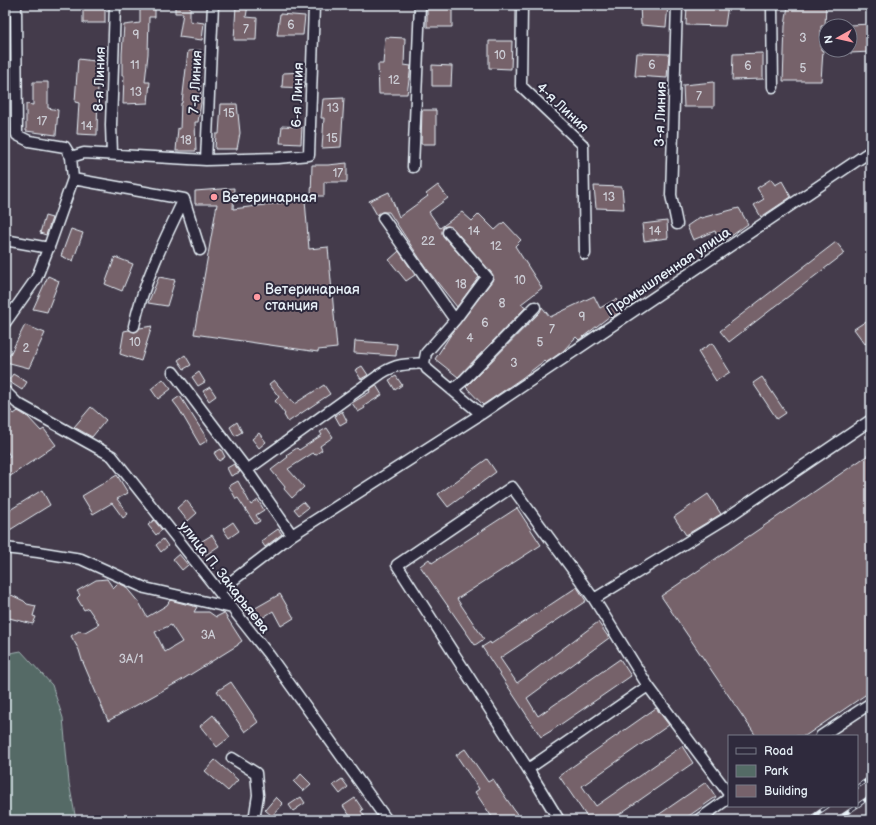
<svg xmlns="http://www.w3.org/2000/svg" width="876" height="825" viewBox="0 0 876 825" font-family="'Balsamiq Sans',sans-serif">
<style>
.green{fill:#546b66;stroke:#9eaeaf}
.building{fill:#76626b;stroke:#e8f1f8;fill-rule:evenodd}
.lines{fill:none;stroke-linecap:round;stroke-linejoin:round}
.minor-casing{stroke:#e8f1f8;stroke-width:13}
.minor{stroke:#2f2a3d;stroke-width:10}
.rail-casing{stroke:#e8f1f8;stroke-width:4}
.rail{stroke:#2f2a3d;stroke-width:2.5;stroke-dasharray:8;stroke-linecap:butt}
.poi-dot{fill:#ff9aa2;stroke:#2f2a3d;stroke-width:1.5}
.labels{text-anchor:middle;stroke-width:4;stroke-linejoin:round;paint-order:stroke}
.number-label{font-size:12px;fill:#cccdd5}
.street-label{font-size:14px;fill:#e8f1f8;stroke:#2f2a3d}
.poi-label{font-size:14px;fill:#e8f1f8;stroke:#2f2a3d;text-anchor:start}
</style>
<rect width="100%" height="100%" fill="#443b4b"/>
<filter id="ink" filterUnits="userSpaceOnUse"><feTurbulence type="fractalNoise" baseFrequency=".025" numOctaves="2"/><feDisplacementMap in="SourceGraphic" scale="8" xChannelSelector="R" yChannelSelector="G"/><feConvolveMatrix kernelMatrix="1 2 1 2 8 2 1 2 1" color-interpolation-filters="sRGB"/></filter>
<g filter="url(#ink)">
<!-- green -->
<path class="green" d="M21,651L52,685L63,718L69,783L76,820H5V654Z"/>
<!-- building -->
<path class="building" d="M83,5H105V23H83Z
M140,5H155V17H149L148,54L145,82H150L148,103L123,104L124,75H122V54L124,25L140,23Z
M175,5H190V21L204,23L202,40L179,37L183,13H175Z
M236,5H248L246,17L257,18L256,40H234Z
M434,5H452V27H427V7H434Z
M640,5H668L666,27L641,25Z
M687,5H728L725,26L686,25Z
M788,5H826L825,26H821V50H823L821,81H783L785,26Z
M280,14L305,16L303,35H277Z
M871,24V52L850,53V25Z
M385,37L405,38L404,65L411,66L407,94H379L378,64H383Z
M489,41H512L511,69L489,68Z
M201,50L200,73L201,103L198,122H195L196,151H176L178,128L180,129L181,103H182L188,51Z
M637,53L669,54L667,78L635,76Z
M763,53V79L732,80L733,54Z
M78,59L103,62L100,82H98L97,135L77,134L79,103L75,102Z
M432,65L452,66L451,86H432Z
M303,72L304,88L282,87L283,73Z
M33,82H48V108L58,110L56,135L26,131V104L33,105Z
M714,82V107H684L683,85Z
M344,98L341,147L322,148L324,118H321L323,99Z
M221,104H237L240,133L237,149H215L216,134H219Z
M422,110H436V144H421Z
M282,126L302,127L301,144L280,143Z
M347,163V182H324V196H311L312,165H328Z
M771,179L775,185L782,181L791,197L761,217L754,205L764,199L757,188Z
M438,185L448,198L429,212L440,228L462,212L472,221L479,214L495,230L504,222L521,240L515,246L542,288L521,304L526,307L458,377L435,359L450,336L492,281L493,275L453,228L447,226L443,227L442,233L443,236L479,277L457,307L426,268L389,212H382L377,215L369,201L389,192L399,217L428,196L426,194Z
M594,186L622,187L624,209L596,208Z
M234,188L233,209L305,200L309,249L328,247L337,348L318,350V352L194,334L217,204H195V191Z
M739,208L748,224L720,244L715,231L693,240L687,226L700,217L701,218Z
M45,216L52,218L46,235L40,233Z
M667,221L668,238L644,241L642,224Z
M71,229L83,233L73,261L61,256Z
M836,242L845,253L729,342L720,331Z
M399,251L415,275L406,281L389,260Z
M115,257L133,264L122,291L105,284Z
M48,276L59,281L47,312L33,309Z
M159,277L175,280L167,306L148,303Z
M594,296L600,308L616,299L622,311L611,318L610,316L579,340L576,337L563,351L546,363L544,361L522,378L483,405L466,387L540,312L542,307L550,317Z
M871,318V340L865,344L854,329Z
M25,325L45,333L29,368L6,362Z
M152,326L141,361L120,354L124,331L129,330L135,332L140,328Z
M355,341L397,344L396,356L354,353Z
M712,343L730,372L716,381L698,352Z
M185,355L191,365L184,369L178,360Z
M362,366L368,375L361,379L355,370Z
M199,372L205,382L198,386L192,377Z
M13,374L27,382L22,390L8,381Z
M396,376L402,385L395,390L389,380Z
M762,377L786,413L777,419L753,383Z
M163,379L171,389L158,399L151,389Z
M274,380L294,404L324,385L330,394L288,422L284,415L285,414L275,401L279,397L269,384Z
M376,385L382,395L364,406L365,408L358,412L352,403L370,392L369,390Z
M210,387L216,396L209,401L203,391Z
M180,396L208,440L200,445L179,409L173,401Z
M5,404L14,414L18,411L28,417L41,431L44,429L56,445L9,477L5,471V460L10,456L5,448Z
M91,407L106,420L92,437L74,427Z
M342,411L347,421L340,425L335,416Z
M237,422L242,432L235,436L230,427Z
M327,428L333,437L320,446L322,450L315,455L313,453L288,469L304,487L292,498L284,489L285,487L271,470L288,457L286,455L297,448L299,450L322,435L320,432Z
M259,433L266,442L259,448L252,439Z
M221,449L225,457L219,461L214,453Z
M871,453V691L805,736H756L661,596Z
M487,459L496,472L448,507L438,494Z
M234,464L240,472L231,476L227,468Z
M117,475L128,493L117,499L128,514L123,518L112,503L93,514L82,496Z
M238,481L251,505L258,500L264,510L256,515L260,521L255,524L238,498L236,499L229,486Z
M42,490L50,505L5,533V513Z
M708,494L721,514L686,535L674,517Z
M186,500L197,513L188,521L177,508Z
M303,502L308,508L299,515L294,509Z
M517,508L541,545L457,599L484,639L475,645L420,566L429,559L432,563Z
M154,520L162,530L156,535L148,525Z
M233,522L239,531L229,538L223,529Z
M278,529L282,534L265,547L261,541Z
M212,535L219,546L204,556L197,544Z
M163,539L168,546L161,552L156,545Z
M179,554L188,565L182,570L173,559Z
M107,579L113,588L118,583L125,586L140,604L147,617L167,605L170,600L197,607L194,612H209L216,617L224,613L242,641L238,644V645L180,681L108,721L82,660L79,650L71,636L79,631L85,632L99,624L88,608L84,610L77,598L80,595L77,591L96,580ZM171,625L182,642L165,652L155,632Z
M577,587L586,601L500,658L517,683L598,622L609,638L527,698L538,716L620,659L631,676L551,731L541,737L482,647L490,642L491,644Z
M5,592L24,601L27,604L36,606L33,616L36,617L33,624L5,617Z
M280,594L294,618L281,626L273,611L259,620L252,610Z
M231,682L258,722L245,732L217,691Z
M656,708L669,725L582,786L596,806L682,746L693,763L611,820H589L559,776Z
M213,715L230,737L217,747L200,726Z
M465,749L488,782L493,779L521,820H494L475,792L479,789L456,755Z
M215,760L238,780L228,791L205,771Z
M301,774L311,784L303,791L294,782Z
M342,779L348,787L340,794L333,785Z
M706,782L716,797L683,820H651Z
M276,797L283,804L272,816L265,810Z
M301,797L305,803L293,811L289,805Z
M355,798L363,810L361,811L367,820H353L343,806Z"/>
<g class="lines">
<defs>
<path id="minor" d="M16,5L17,135L29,141L65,147L71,157L73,179
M522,5L521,86L583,145L585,254
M677,5L671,195L677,224
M772,5L773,87
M112,154L111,125L115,5
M71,157L84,153L206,160L278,158L309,155L314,5
M206,160L213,5
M413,167L420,5
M383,218L455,320
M448,232L487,277L455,320L426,353L424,363L427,369L481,414
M5,240L49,248
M5,323L36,279L50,244L73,179L184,199L200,250
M134,326C143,283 165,238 184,199
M173,372L247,470L292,535
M452,390L463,381L535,307
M5,391L17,403L112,456L269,655L387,820
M247,470L382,373C397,364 406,364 424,363
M5,548L38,552L81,559L145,588L232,608
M219,591L292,535L481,414L871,151
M594,599L725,519L871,420
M821,736L871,703
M232,758L256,773L258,795L254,820
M528,769L648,686
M559,820L528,769L397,565L512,487L594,599L648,686L729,794
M698,820L729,798"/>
</defs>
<!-- minor casing -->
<use href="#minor" class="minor-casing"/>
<!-- minor -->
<use href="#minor" class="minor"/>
<defs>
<path id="rail" d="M857,787L871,777
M857,806L871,796
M808,820L828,806
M836,820L857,806"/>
</defs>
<!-- rail casing -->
<use href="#rail" class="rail-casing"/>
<!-- rail -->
<use href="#rail" class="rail"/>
</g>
</g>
<!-- markers -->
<g class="poi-dot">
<circle cx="214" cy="197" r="4"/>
<circle cx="257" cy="297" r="4"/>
</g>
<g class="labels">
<!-- number labels -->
<g class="number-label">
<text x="291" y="29">6</text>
<text x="246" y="33">7</text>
<text x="136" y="39">9</text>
<text x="803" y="42">3</text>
<text x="500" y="59">10</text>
<text x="135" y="69">11</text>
<text x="652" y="69">6</text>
<text x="748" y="70">6</text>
<text x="803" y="72">5</text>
<text x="394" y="84">12</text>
<text x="136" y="96">13</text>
<text x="699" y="100">7</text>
<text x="333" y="112">13</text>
<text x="229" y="117">15</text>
<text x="42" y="125">17</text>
<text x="87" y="130">14</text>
<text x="332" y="142">15</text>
<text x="186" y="144">18</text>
<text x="338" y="177">17</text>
<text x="609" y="201">13</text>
<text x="474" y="235">14</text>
<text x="655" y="235">14</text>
<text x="428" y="245">22</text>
<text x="496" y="250">12</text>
<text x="520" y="284">10</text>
<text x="461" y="288">18</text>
<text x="502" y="307">8</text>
<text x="582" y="321">9</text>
<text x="485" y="327">6</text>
<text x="552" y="333">7</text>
<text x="470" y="342">4</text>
<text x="135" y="346">10</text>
<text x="540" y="346">5</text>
<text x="26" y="352">2</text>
<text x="514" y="367">3</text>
<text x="208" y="639">3А</text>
<text x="131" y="663">3А/1</text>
</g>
<!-- street labels -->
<g class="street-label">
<text transform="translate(99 79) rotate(-88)" y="5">8-я Линия</text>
<text transform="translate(195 82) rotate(-87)" y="5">7-я Линия</text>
<text transform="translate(297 95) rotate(-88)" y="5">6-я Линия</text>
<text transform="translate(563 107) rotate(43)" y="5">4-я Линия</text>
<text transform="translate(660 114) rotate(-88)" y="5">3-я Линия</text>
<text transform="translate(668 271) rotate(-34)" y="5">Промышленная улица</text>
<text transform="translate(225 577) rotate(52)" y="5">улица П. Закарьяева</text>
</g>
<!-- poi labels -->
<g class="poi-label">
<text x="222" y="202">Ветеринарная</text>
<text x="265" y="294">Ветеринарная<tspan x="265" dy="16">станция</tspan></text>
</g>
</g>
<!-- margin -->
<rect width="876" height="825" fill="none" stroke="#2f2a3d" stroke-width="20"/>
<rect x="10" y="10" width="856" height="805" fill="none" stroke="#e8f1f8" stroke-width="1.5" filter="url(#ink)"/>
<!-- legend -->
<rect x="728" y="735" width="130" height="72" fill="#2f2a3d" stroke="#797a88"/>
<rect x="736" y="748" width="20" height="6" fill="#2f2a3d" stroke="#797a88"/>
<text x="764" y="755" font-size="12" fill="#e8f1f8">Road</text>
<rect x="736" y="765" width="20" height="12" fill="#546b66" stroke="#797a88"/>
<text x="764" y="775" font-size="12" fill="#e8f1f8">Park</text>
<rect x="736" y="785" width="20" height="12" fill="#76626b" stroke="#797a88"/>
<text x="764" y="795" font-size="12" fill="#e8f1f8">Building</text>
<!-- north arrow -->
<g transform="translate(838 38) rotate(262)"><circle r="19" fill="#2f2a3d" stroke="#797a88"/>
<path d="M0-3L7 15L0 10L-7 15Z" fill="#ff9aa2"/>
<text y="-6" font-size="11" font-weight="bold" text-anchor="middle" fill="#e8f1f8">N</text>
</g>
</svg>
